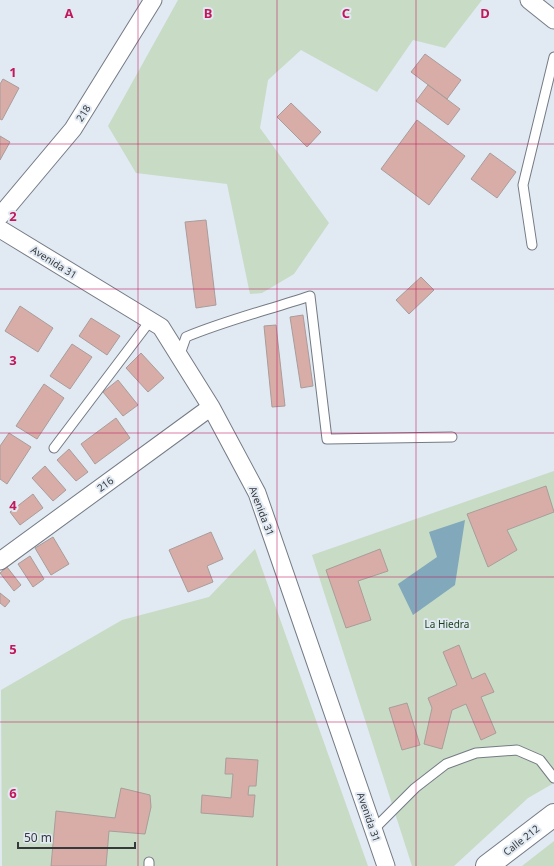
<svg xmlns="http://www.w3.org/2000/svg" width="554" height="866" viewBox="0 0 554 866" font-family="'Noto Sans',sans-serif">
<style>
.green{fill:#c7dbc5}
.water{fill:#81a9bb}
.building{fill:#d8ada8;stroke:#a99c9a}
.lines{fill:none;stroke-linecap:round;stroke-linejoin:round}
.service-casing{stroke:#747b84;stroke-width:11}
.minor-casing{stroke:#747b84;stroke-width:19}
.tertiary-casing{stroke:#747b84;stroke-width:24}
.service{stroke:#fff;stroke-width:9}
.minor{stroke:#fff;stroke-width:17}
.tertiary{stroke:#fff;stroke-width:22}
.grid{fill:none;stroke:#c2185b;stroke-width:1;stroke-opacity:0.55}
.labels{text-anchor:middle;stroke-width:4;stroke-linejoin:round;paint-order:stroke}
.street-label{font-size:10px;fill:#36393c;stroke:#e1e9f3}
.park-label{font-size:10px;fill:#193f15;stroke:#e1e9f3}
.grid-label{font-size:13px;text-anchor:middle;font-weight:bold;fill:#c2185b;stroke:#e1e9f3;stroke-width:4;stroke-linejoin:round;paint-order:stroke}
</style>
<rect width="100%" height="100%" fill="#e1e9f3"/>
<!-- green -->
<path class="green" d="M178,0H482L445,48L413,40L377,92L301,50L268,80L260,128L329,223L294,274L262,293L250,294L227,184L136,173L108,126Z
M554,471V783L528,798L454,866H412L312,555Z
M255,549L368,866H2L1,690L122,620L209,597Z
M554,841V866H522Z"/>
<!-- water -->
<path class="water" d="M465,520L455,585L413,615L398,584L437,557L429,532Z"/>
<!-- building -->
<path class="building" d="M425,54L461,80L447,99L411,72Z
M3,79L19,88L2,120L0,119V84Z
M428,85L460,109L448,125L416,101Z
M291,103L321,132L307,147L277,117Z
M417,120L465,156L429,205L381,169Z
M0,136L10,142L0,160Z
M490,153L516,172L497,198L471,179Z
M206,220L216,305L196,308L185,222Z
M421,277L434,290L409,314L396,300Z
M20,306L53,328L38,352L5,331Z
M303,315L313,386L301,388L290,317Z
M91,318L120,336L107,355L79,336Z
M276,325L285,406L272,407L264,326Z
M72,344L92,357L70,389L50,376Z
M141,353L164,378L148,392L126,368Z
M118,380L138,405L123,416L103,392Z
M44,384L64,398L37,439L16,426Z
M116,418L130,438L95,464L81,444Z
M9,433L31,447L7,484L0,479V446Z
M69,449L88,472L76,481L57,460Z
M45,466L66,490L53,501L32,478Z
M546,486L554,512L507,530L517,550L488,567L467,514Z
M33,494L43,508L20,525L10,512Z
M211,532L223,559L207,566L213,582L188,592L169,550Z
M53,537L69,564L51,575L35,548Z
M380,549L388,571L358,581L371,620L346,628L326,570Z
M30,556L44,579L33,587L18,564Z
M7,567L21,585L14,591L0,573Z
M0,593L10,601L5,607L0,603Z
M459,645L472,679L485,673L494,692L481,697L496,733L481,740L466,704L452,710L442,749L424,744L432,708L428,698L457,685L443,652Z
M407,703L420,745L402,750L389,708Z
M226,758L258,760L256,786H249L248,795H255L253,817L201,813L202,795L231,798L233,774H225Z
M121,788L150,795L151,807L145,834L109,831L106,866H51L56,811L115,818Z"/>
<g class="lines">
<defs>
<path id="service" d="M532,245L523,185L554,57
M179,357L186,337C227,320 268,310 310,296L327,439L452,437
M54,448L150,321
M374,829L415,788L446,764L476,753L517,750L540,760L554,778
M149,866V862"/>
<path id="minor" d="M529,0L554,20
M0,216L73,129L153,0
M0,229L161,327L211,407L257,493L386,866
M0,561L211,407"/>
<path id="tertiary" d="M487,866L554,815"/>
</defs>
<!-- service casing -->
<use href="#service" class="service-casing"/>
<!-- minor casing -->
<use href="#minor" class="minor-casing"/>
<!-- tertiary casing -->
<use href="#tertiary" class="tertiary-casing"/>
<!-- service -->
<use href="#service" class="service"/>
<!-- minor -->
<use href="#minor" class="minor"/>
<!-- tertiary -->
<use href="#tertiary" class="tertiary"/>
</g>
<!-- grid -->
<path class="grid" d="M138,0V866M277,0V866M416,0V866M0,144H554M0,289H554M0,433H554M0,577H554M0,722H554"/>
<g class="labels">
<!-- street labels -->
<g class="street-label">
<text transform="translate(83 113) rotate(-58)" y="4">218</text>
<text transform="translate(54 262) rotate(32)" y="4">Avenida 31</text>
<text transform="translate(105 484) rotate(-36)" y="4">216</text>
<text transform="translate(262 511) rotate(69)" y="4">Avenida 31</text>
<text transform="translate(369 817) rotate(71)" y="4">Avenida 31</text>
<text transform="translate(521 840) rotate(-38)" y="4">Calle 212</text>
</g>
<!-- park labels -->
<g class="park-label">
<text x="447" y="628">La Hiedra</text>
</g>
</g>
<g class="grid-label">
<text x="69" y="18">A</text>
<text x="208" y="18">B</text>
<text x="346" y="18">C</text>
<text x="485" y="18">D</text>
<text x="13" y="77">1</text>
<text x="13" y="221">2</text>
<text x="13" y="365">3</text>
<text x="13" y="510">4</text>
<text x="13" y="654">5</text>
<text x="13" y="798">6</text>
</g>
<!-- scale -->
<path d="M18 842v6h117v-6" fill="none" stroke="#36393c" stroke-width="2"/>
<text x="24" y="842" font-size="12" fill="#36393c" stroke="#e1e9f3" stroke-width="3" paint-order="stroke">50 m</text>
</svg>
